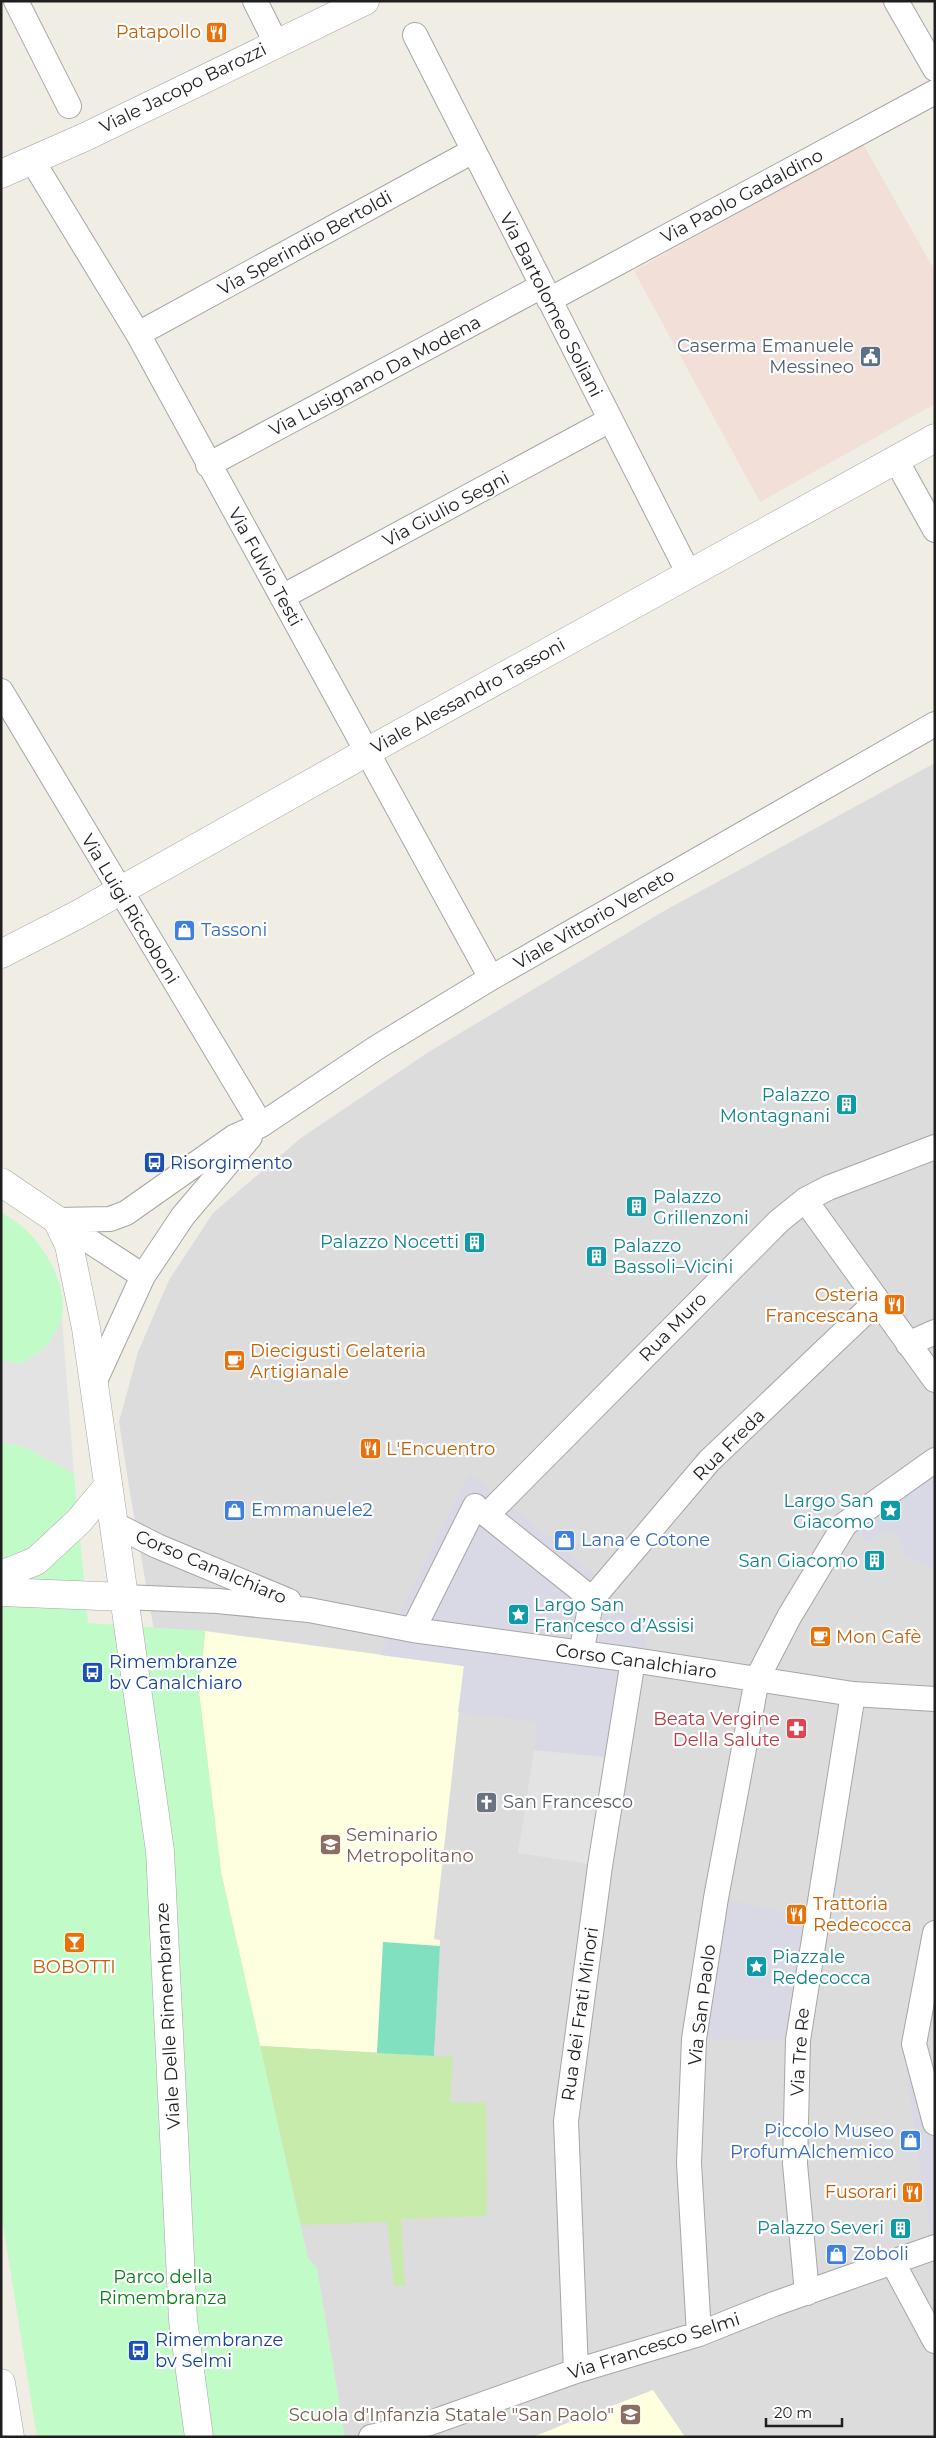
<svg xmlns="http://www.w3.org/2000/svg" width="936" height="2438" viewBox="0 0 936 2438" font-family="Montserrat,sans-serif">
<style>
.residential{fill:#dddcdc}
.education{fill:#feffdf}
.military{fill:#f2e0d8}
.grass{fill:#c7ebaa}
.park{fill:#c1fbc8}
.pitch{fill:#81e0bf}
.parking{fill:#e3e3e3}
.plaza{fill:#d9d9e6}
.lines{fill:none;stroke-linecap:round;stroke-linejoin:round}
.minor-casing{stroke:#a6a6a6;stroke-width:26}
.tertiary-casing{stroke:#a6a6a6;stroke-width:29}
.minor{stroke:#fff;stroke-width:24}
.tertiary{stroke:#fff;stroke-width:28}
.labels{text-anchor:middle;stroke-width:4.5;stroke-linejoin:round;paint-order:stroke}
.food-label{font-size:18px;fill:#c56008;stroke:#fff;text-anchor:start}
.street-label{font-size:18px;fill:#1f1f1f;stroke:#fff}
.service-label{font-size:18px;fill:#4e5e75;stroke:#fff;text-anchor:end}
.shop-label{font-size:18px;fill:#366cbe;stroke:#fff;text-anchor:start}
.culture-label{font-size:18px;fill:#0d838f;stroke:#fff;text-anchor:end}
.transit-label{font-size:18px;fill:#164399;stroke:#fff;text-anchor:start}
.health-label{font-size:18px;fill:#be3a42;stroke:#fff;text-anchor:end}
.worship-label{font-size:18px;fill:#5b616d;stroke:#fff;text-anchor:start}
.education-label{font-size:18px;fill:#785e54;stroke:#fff;text-anchor:start}
.park-label{font-size:18px;fill:#098018;stroke:#fff}
</style>
<rect width="100%" height="100%" fill="#f0ede5"/>
<!-- residential -->
<path class="residential" d="M935,763V2437H311L192,1848L130,1493L119,1422L138,1352L169,1280L213,1213L301,1138L427,1053L664,911Z"/>
<!-- education -->
<path class="education" d="M205,1631L464,1666L434,1939L440,1940L434,2056L260,2046L221,1872L199,1693Z
M653,2390L685,2437H533L565,2424Z"/>
<!-- military -->
<path class="military" d="M863,144L935,271V404L760,502L634,271Z"/>
<!-- grass -->
<path class="grass" d="M260,2046L453,2057L450,2102L486,2103L487,2216L401,2219L405,2286H394L387,2222L301,2225Z"/>
<!-- park -->
<path class="park" d="M1,1212C12,1219 24,1227 32,1236C53,1259 73,1301 57,1332C49,1347 34,1356 20,1364L1,1360Z
M1,1443L23,1446L74,1474L88,1623L205,1631L199,1693L221,1872L308,2258L317,2268L345,2437H37L1,2212Z"/>
<!-- pitch -->
<path class="pitch" d="M383,1942L440,1946L434,2056L377,2053Z"/>
<!-- parking -->
<path class="parking" d="M62,1319L74,1474L23,1446L1,1443V1360L20,1364L37,1354L50,1342Z
M534,1750L609,1757L589,1864L518,1853Z"/>
<!-- plaza -->
<path class="plaza" d="M935,1447V1570L902,1554L904,1549L898,1536L886,1531L873,1537L871,1542L860,1537L836,1518Z
M470,1474L613,1589L610,1601L650,1622L626,1759L534,1750L537,1722L458,1712L464,1666L380,1655L452,1506Z
M709,1896L823,1920L789,2040L694,2039Z
M901,2040L927,2048L935,2066V2236L931,2239Z"/>
<g class="lines">
<defs>
<path id="minor" d="M16,1L69,106
M255,1L276,43
M896,1L935,69
M415,35L689,574
M32,160L138,334L491,978
M549,300L935,92
M138,334L473,151
M896,460L935,530
M208,465L542,286
M282,597L610,420
M1,691L261,1125
M805,1200L935,1380
M57,1220L110,1219L126,1213L234,1137L261,1125L376,1048L491,978L935,724
M57,1220L143,1276
M908,1344L935,1332
M93,1385L143,1276L183,1216L250,1137
M114,1524L157,1546L289,1601
M124,1597L217,1601L309,1610L413,1630L633,1660L853,1694L935,1699
M592,1599L709,1461L876,1302
M413,1630L475,1506
M581,1653L592,1599L487,1515L779,1221L805,1200L828,1188L935,1147
M935,1933L914,2044L935,2123
M893,2263L935,2341
M807,2293L795,2164L798,2040L853,1694
M699,2334L689,2163L694,2039L716,1898L757,1679L789,1617L845,1524L935,1460
M576,2371L566,2121L600,1866L633,1660
M371,2437L430,2423L576,2371L699,2334L774,2304L935,2247"/>
<path id="tertiary" d="M1,174L85,137L365,1
M1,954L77,915L365,753L935,438
M1,1182L57,1220L69,1245L86,1328L160,1851L183,2320L199,2437
M1,1575L36,1561L79,1521L108,1486
M1,1592L124,1597
M1,2383L10,2437"/>
</defs>
<!-- minor casing -->
<use href="#minor" class="minor-casing"/>
<!-- tertiary casing -->
<use href="#tertiary" class="tertiary-casing"/>
<!-- minor -->
<use href="#minor" class="minor"/>
<!-- tertiary -->
<use href="#tertiary" class="tertiary"/>
</g>
<!-- icons -->
<defs>
<symbol id="restaurant-square" viewBox="-11 -11 22 22"><rect x="-9" y="-9" width="18" height="18" rx="4" fill="#e8710a" stroke="#fff"/><path d="M-5-6h1v4h1v-4h1v4h1v-4h1v5L-1.5 .5V6h-2V.5L-5-1ZM5-6V6H3V1.5H1.5Q1.5-4 5-6Z" fill="#fff"/></symbol>
<symbol id="civic-square" viewBox="-11 -11 22 22"><rect x="-9" y="-9" width="18" height="18" rx="4" fill="#5c6f8a" stroke="#fff"/><path d="M-.6-6.5H3V-4.5H.6V-3L4-1V1h2V6H-6V1h2V-1L-.6-3ZM-1.2 2.5V6h2.4V2.5Z" fill="#fff"/></symbol>
<symbol id="shop-square" viewBox="-11 -11 22 22"><rect x="-9" y="-9" width="18" height="18" rx="4" fill="#3f7fe0" stroke="#fff"/><path d="M-5-2.5h2.3a2.7 3.5 0 0 1 5.4 0H5L5.5 6h-11ZM-1.5-2.5h3a1.5 2.3 0 0 0-3 0Z" fill="#fff"/></symbol>
<symbol id="building-square" viewBox="-11 -11 22 22"><rect x="-9" y="-9" width="18" height="18" rx="4" fill="#0f9aa8" stroke="#fff"/><path d="M-4-6H4V6H1V3H-1V6H-4ZM-2.5-4.3h1.7v1.8h-1.7ZM.8-4.3h1.7v1.8H.8ZM-2.5-1h1.7V.8h-1.7ZM.8-1h1.7V.8H.8Z" fill="#fff"/></symbol>
<symbol id="bus-square" viewBox="-11 -11 22 22"><rect x="-9" y="-9" width="18" height="18" rx="4" fill="#1a4fb4" stroke="#fff"/><path d="M-5-6H5V4H4V6H2V4H-2V6H-4V4H-5ZM-3.5-4V0h7V-4ZM-3.5 1.2v1.5H-2V1.2ZM2 1.2v1.5H3.5V1.2Z" fill="#fff"/></symbol>
<symbol id="cafe-square" viewBox="-11 -11 22 22"><rect x="-9" y="-9" width="18" height="18" rx="4" fill="#e8710a" stroke="#fff"/><path d="M-5.5-4.5H6V0H3Q3 3.5 0 3.5H-2.5Q-5.5 3.5-5.5 0ZM3-3.2v2h1.7v-2ZM-6 4.5H4V6H-6Z" fill="#fff"/></symbol>
<symbol id="sight-square" viewBox="-11 -11 22 22"><rect x="-9" y="-9" width="18" height="18" rx="4" fill="#0f9aa8" stroke="#fff"/><path d="M0-6L1.8-2.2L6-1.7L2.9 1.2L3.7 5.4L0 3.3L-3.7 5.4L-2.9 1.2L-6-1.7L-1.8-2.2Z" fill="#fff"/></symbol>
<symbol id="pharmacy-square" viewBox="-11 -11 22 22"><rect x="-9" y="-9" width="18" height="18" rx="4" fill="#e0444e" stroke="#fff"/><path d="M-2-6h4v4h4v4h-4v4h-4v-4h-4v-4h4Z" fill="#fff"/></symbol>
<symbol id="church-square" viewBox="-11 -11 22 22"><rect x="-9" y="-9" width="18" height="18" rx="4" fill="#6b7280" stroke="#fff"/><path d="M-1.2-6h2.4v3.5h3.3v2.4h-3.3V6h-2.4V-.1h-3.3v-2.4h3.3Z" fill="#fff"/></symbol>
<symbol id="university-square" viewBox="-11 -11 22 22"><rect x="-9" y="-9" width="18" height="18" rx="4" fill="#8d6e63" stroke="#fff"/><path d="M0-5L7-2L0 1L-7-2ZM-4 1L0 2.5L4 1V4Q0 6-4 4Z" fill="#fff"/></symbol>
<symbol id="bar-square" viewBox="-11 -11 22 22"><rect x="-9" y="-9" width="18" height="18" rx="4" fill="#e8710a" stroke="#fff"/><path d="M-6-5H6L.8 .8V4.5H3.5V6h-7V4.5H-.8V.8Z" fill="#fff"/></symbol>
<symbol id="school-square" viewBox="-11 -11 22 22"><rect x="-9" y="-9" width="18" height="18" rx="4" fill="#8d6e63" stroke="#fff"/><path d="M0-5L7-2L0 1L-7-2ZM-4 1L0 2.5L4 1V4Q0 6-4 4Z" fill="#fff"/></symbol>
</defs>
<g fill-rule="evenodd">
<use href="#restaurant-square" x="204" y="20" width="25" height="25"/>
<use href="#civic-square" x="858" y="344" width="25" height="25"/>
<use href="#shop-square" x="172" y="918" width="25" height="25"/>
<use href="#building-square" x="834" y="1092" width="25" height="25"/>
<use href="#bus-square" x="142" y="1150" width="25" height="25"/>
<use href="#building-square" x="624" y="1194" width="25" height="25"/>
<use href="#building-square" x="462" y="1230" width="25" height="25"/>
<use href="#building-square" x="584" y="1244" width="25" height="25"/>
<use href="#restaurant-square" x="882" y="1292" width="25" height="25"/>
<use href="#cafe-square" x="222" y="1348" width="25" height="25"/>
<use href="#restaurant-square" x="358" y="1436" width="25" height="25"/>
<use href="#shop-square" x="222" y="1498" width="25" height="25"/>
<use href="#sight-square" x="878" y="1498" width="25" height="25"/>
<use href="#shop-square" x="552" y="1528" width="25" height="25"/>
<use href="#building-square" x="862" y="1548" width="25" height="25"/>
<use href="#sight-square" x="506" y="1602" width="25" height="25"/>
<use href="#cafe-square" x="808" y="1624" width="25" height="25"/>
<use href="#bus-square" x="80" y="1660" width="25" height="25"/>
<use href="#pharmacy-square" x="784" y="1716" width="25" height="25"/>
<use href="#church-square" x="474" y="1790" width="25" height="25"/>
<use href="#university-square" x="318" y="1832" width="25" height="25"/>
<use href="#restaurant-square" x="784" y="1902" width="25" height="25"/>
<use href="#bar-square" x="62" y="1930" width="25" height="25"/>
<use href="#sight-square" x="744" y="1954" width="25" height="25"/>
<use href="#shop-square" x="898" y="2128" width="25" height="25"/>
<use href="#restaurant-square" x="900" y="2180" width="25" height="25"/>
<use href="#building-square" x="888" y="2216" width="25" height="25"/>
<use href="#shop-square" x="824" y="2242" width="25" height="25"/>
<use href="#bus-square" x="126" y="2338" width="25" height="25"/>
<use href="#school-square" x="618" y="2402" width="25" height="25"/>
</g>
<g class="labels">
<!-- food labels -->
<g class="food-label">
<text x="201" y="38" text-anchor="end">Patapollo</text>
<text x="879" y="1301" text-anchor="end">Osteria<tspan x="879" dy="21">Francescana</tspan></text>
<text x="250" y="1357">Diecigusti Gelateria<tspan x="250" dy="21">Artigianale</tspan></text>
<text x="386" y="1455">L'Encuentro</text>
<text x="836" y="1643">Mon Cafè</text>
<text x="813" y="1910">Trattoria<tspan x="813" dy="21">Redecocca</tspan></text>
<text x="74" y="1973" text-anchor="middle">BOBOTTI</text>
<text x="897" y="2198" text-anchor="end">Fusorari</text>
</g>
<!-- street labels -->
<g class="street-label">
<text transform="translate(183 88) rotate(-26)" y="6">Viale Jacopo Barozzi</text>
<text transform="translate(742 196) rotate(-28)" y="6">Via Paolo Gadaldino</text>
<text transform="translate(305 243) rotate(-29)" y="6">Via Sperindio Bertoldi</text>
<text transform="translate(551 305) rotate(63)" y="6">Via Bartolomeo Soliani</text>
<text transform="translate(375 376) rotate(-28)" y="6">Via Lusignano Da Modena</text>
<text transform="translate(446 509) rotate(-28)" y="6">Via Giulio Segni</text>
<text transform="translate(265 567) rotate(61)" y="6">Via Fulvio Testi</text>
<text transform="translate(468 696) rotate(-29)" y="6">Viale Alessandro Tassoni</text>
<text transform="translate(130 909) rotate(59)" y="6">Via Luigi Riccoboni</text>
<text transform="translate(594 919) rotate(-30)" y="6">Viale Vittorio Veneto</text>
<text transform="translate(673 1327) rotate(-46)" y="6">Rua Muro</text>
<text transform="translate(729 1445) rotate(-45)" y="6">Rua Freda</text>
<text transform="translate(211 1567) rotate(23)" y="6">Corso Canalchiaro</text>
<text transform="translate(636 1661) rotate(8)" y="6">Corso Canalchiaro</text>
<text transform="translate(702 2005) rotate(-83)" y="6">Via San Paolo</text>
<text transform="translate(580 2014) rotate(-82)" y="6">Rua dei Frati Minori</text>
<text transform="translate(168 2016) rotate(-93)" y="6">Viale Delle Rimembranze</text>
<text transform="translate(800 2052) rotate(-86)" y="6">Via Tre Re</text>
<text transform="translate(654 2346) rotate(-18)" y="6">Via Francesco Selmi</text>
</g>
<!-- service labels -->
<g class="service-label">
<text x="854" y="352">Caserma Emanuele<tspan x="854" dy="21">Messineo</tspan></text>
</g>
<!-- shop labels -->
<g class="shop-label">
<text x="201" y="936">Tassoni</text>
<text x="251" y="1516">Emmanuele2</text>
<text x="581" y="1546">Lana e Cotone</text>
<text x="894" y="2137" text-anchor="end">Piccolo Museo<tspan x="894" dy="21">ProfumAlchemico</tspan></text>
<text x="853" y="2260">Zoboli</text>
</g>
<!-- culture labels -->
<g class="culture-label">
<text x="830" y="1101">Palazzo<tspan x="830" dy="21">Montagnani</tspan></text>
<text x="653" y="1203" text-anchor="start">Palazzo<tspan x="653" dy="21">Grillenzoni</tspan></text>
<text x="459" y="1248">Palazzo Nocetti</text>
<text x="613" y="1252" text-anchor="start">Palazzo<tspan x="613" dy="21">Bassoli–Vicini</tspan></text>
<text x="874" y="1507">Largo San<tspan x="874" dy="21">Giacomo</tspan></text>
<text x="858" y="1567">San Giacomo</text>
<text x="534" y="1611" text-anchor="start">Largo San<tspan x="534" dy="21">Francesco d’Assisi</tspan></text>
<text x="772" y="1963" text-anchor="start">Piazzale<tspan x="772" dy="21">Redecocca</tspan></text>
<text x="884" y="2234">Palazzo Severi</text>
</g>
<!-- transit labels -->
<g class="transit-label">
<text x="170" y="1169">Risorgimento</text>
<text x="109" y="1668">Rimembranze<tspan x="109" dy="21">bv Canalchiaro</tspan></text>
<text x="155" y="2346">Rimembranze<tspan x="155" dy="21">bv Selmi</tspan></text>
</g>
<!-- health labels -->
<g class="health-label">
<text x="780" y="1725">Beata Vergine<tspan x="780" dy="21">Della Salute</tspan></text>
</g>
<!-- worship labels -->
<g class="worship-label">
<text x="503" y="1808">San Francesco</text>
</g>
<!-- education labels -->
<g class="education-label">
<text x="346" y="1841">Seminario<tspan x="346" dy="21">Metropolitano</tspan></text>
<text x="614" y="2421" text-anchor="end">Scuola d'Infanzia Statale "San Paolo"</text>
</g>
<!-- park labels -->
<g class="park-label">
<text x="163" y="2283">Parco della<tspan x="163" dy="21">Rimembranza</tspan></text>
</g>
</g>
<!-- border -->
<rect width="936" height="2438" fill="none" stroke="#1f1f1f" stroke-width="5"/>
<!-- scale -->
<path d="M766 2418v8h76v-8" fill="none" stroke="#1f1f1f" stroke-width="2.5"/>
<text x="774" y="2418" font-size="15" fill="#1f1f1f" stroke="#ffffff" stroke-width="4" paint-order="stroke">20 m</text>
</svg>
